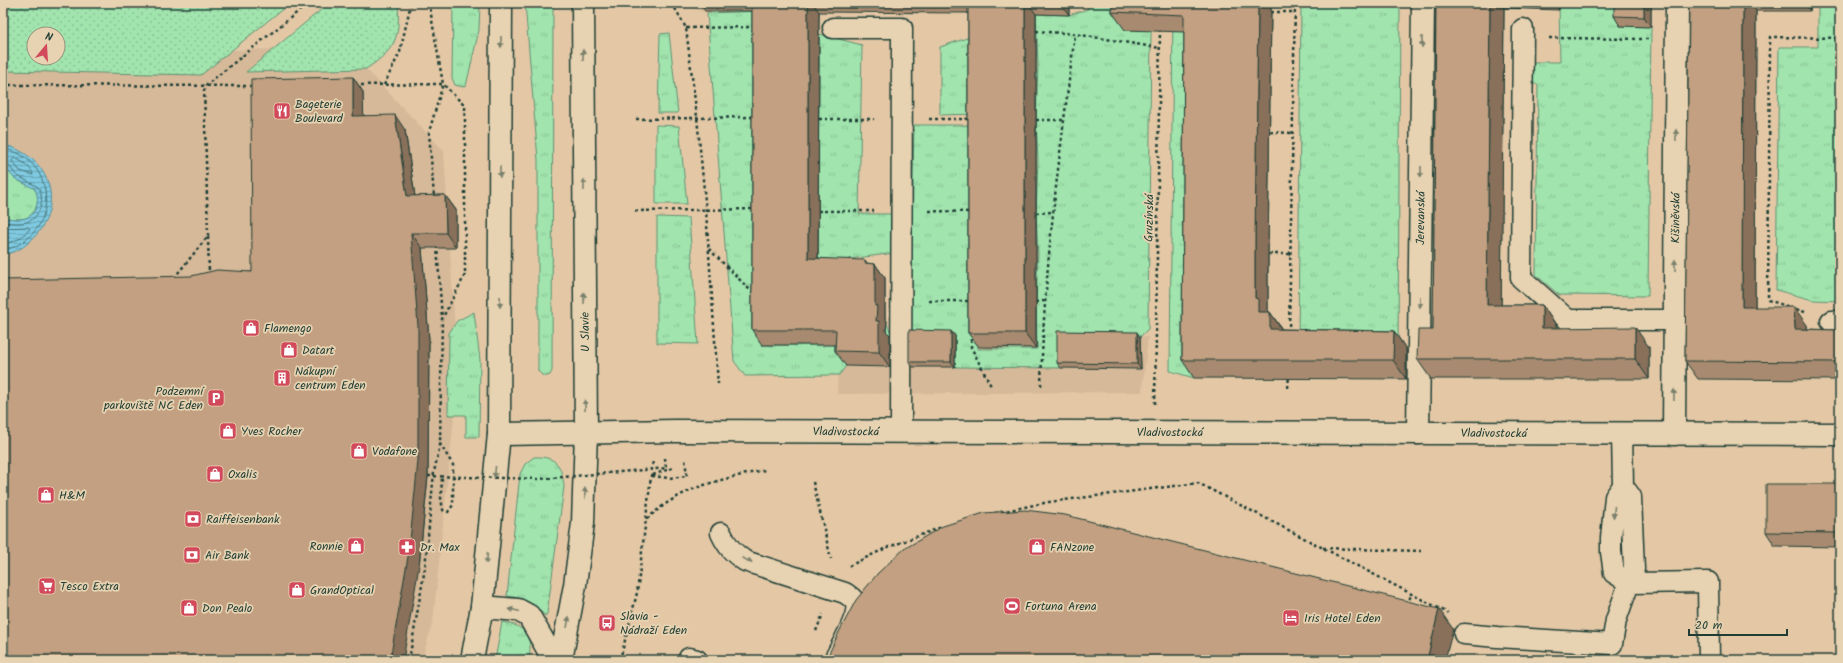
<svg xmlns="http://www.w3.org/2000/svg" width="1843" height="663" viewBox="0 0 1843 663" font-family="Kalam,sans-serif">
<style>
.built{fill:#d6b999}
.grass{fill:url(#grass-tufts);stroke:#609071}
.park{fill:url(#park-dots);stroke:#609071;fill-rule:evenodd}
.water{fill:url(#water-rules);stroke:#59929c}
.lines{fill:none;stroke-linecap:round;stroke-linejoin:round}
.shore{stroke:#467579;stroke-width:1}
.service-casing{stroke:#1f3d34;stroke-width:23}
.minor-casing{stroke:#1f3d34;stroke-width:25}
.secondary-casing{stroke:#1f3d34;stroke-width:25}
.path{stroke:#1f3d34;stroke-width:2.5;stroke-dasharray:3 3;stroke-linecap:butt}
.service{stroke:#e7d2b1;stroke-width:20}
.minor{stroke:#e7d2b1;stroke-width:22}
.secondary{stroke:#e7d2b1;stroke-width:22}
.path-bridge{stroke:#1f3d34;stroke-width:2.5;stroke-dasharray:3 3;stroke-linecap:butt}
.wall{fill:#a78a6f;stroke:#1f3d34}
.shaded-wall{fill:#88705a;stroke:#1f3d34}
.building{fill:#c2a081;stroke:#1f3d34}
.oneway{fill:#79806c}
.labels{text-anchor:middle;stroke-width:3.5;stroke-linejoin:round;paint-order:stroke}
.poi-label{font-size:12px;fill:#1f3d34;stroke:#e7d2b1;text-anchor:start}
.street-label{font-size:12px;fill:#1f3d34;stroke:#e7d2b1}
</style>
<defs>
<pattern id="grass-tufts" width="24" height="20" patternUnits="userSpaceOnUse"><rect width="24" height="20" fill="#a1e4ae"/><path d="M3 7l-1-3M5 7V3M7 7l1-3M15 17l-1-3M17 17v-4M19 17l1-3" fill="none" stroke="#8ac496"/></pattern>
<pattern id="park-dots" width="8" height="8" patternUnits="userSpaceOnUse"><rect width="8" height="8" fill="#a1e4ae"/><path d="M2 2h.1M6 6h.1" fill="none" stroke="#8ac496" stroke-width="1.8" stroke-linecap="round"/></pattern>
<pattern id="water-rules" width="6" height="5" patternUnits="userSpaceOnUse"><rect width="6" height="5" fill="#80cae1"/><path d="M0 2.5h6" fill="none" stroke="#68a5b7"/></pattern>
</defs>
<rect width="100%" height="100%" fill="#e4c8a6"/>
<filter id="ink" filterUnits="userSpaceOnUse"><feTurbulence type="fractalNoise" baseFrequency=".025" numOctaves="2"/><feDisplacementMap in="SourceGraphic" scale="8" xChannelSelector="R" yChannelSelector="G"/><feConvolveMatrix kernelMatrix="1 2 1 2 8 2 1 2 1" color-interpolation-filters="sRGB"/></filter>
<g filter="url(#ink)">
<!-- built -->
<path class="built" d="M684,3H763V11L707,13L684,5Z
M346,48L444,151L458,380L433,621L422,660H3V54L34,58H58V53Z
M1051,328L1148,337L1142,392L837,394L839,329L963,334L962,361L1048,360Z"/>
<!-- grass -->
<path class="grass" d="M453,3H480L479,30L466,86L463,87L455,85L452,78Z
M525,3H553L552,371L550,375L544,377L538,371V160Z
M1088,3H1125L1151,31L1148,329L1140,337L1061,336V368L955,367V336H910L914,125H978V349H1037L1036,302L1038,254L1036,213L1038,160L1036,120L1038,65L1036,14L1069,15L1088,9Z
M1173,3H1198L1197,311L1194,378L1170,371Z
M1301,3H1400L1398,349L1298,348Z
M1559,3H1621L1620,26L1651,27L1648,296L1559,295L1536,275L1538,84H1525V62H1560Z
M1818,3H1840V301L1813,300L1776,290L1779,47H1818Z
M763,11L762,345H818L819,34L862,45L859,214H895V253L849,259L847,324H887L892,335H847L846,366L839,375L745,376L734,361L707,13Z
M669,33L678,113H658L660,34Z
M979,34V114L940,115V47Z
M656,125L679,126L687,204H656Z
M3,165C8,170 12,177 19,181C24,184 31,185 35,190C41,198 36,213 28,217C20,221 11,217 3,219Z
M657,217L689,218L698,344L657,343Z
M474,312L480,360L479,437H466V415H448L449,333L457,321Z
M534,457C557,456 562,466 564,487L547,614L545,616C534,603 525,598 507,596L520,474L525,464Z
M502,622C525,625 533,637 529,660H495Z"/>
<!-- park -->
<path class="park" d="M3,3H290L201,75L3,71ZM34,34H58V58H34Z
M329,3H398C400,39 396,49 366,69L246,72Z"/>
<!-- water -->
<path class="water" d="M3,145C13,146 23,152 31,158C59,182 56,220 28,243C22,249 11,254 3,254V219C9,217 15,220 22,219C36,217 41,201 35,189L14,178L3,165Z"/>
<g class="lines">
<!-- shore -->
<path class="shore" d="M3,149C47,154 60,212 28,238C21,244 12,249 3,250
M15,158C22,161 32,168 33,175L20,171L12,161Z
M3,162L8,164L16,175L38,187C46,200 40,221 22,223C16,224 9,222 3,223
M3,228L28,227L30,229L19,239L3,245"/>
<defs>
<path id="service" d="M833,28H902L901,432
M1523,29L1521,278L1568,320H1675
M1831,321H1840
M1622,433L1623,486L1615,497L1611,538V552L1614,573L1630,583L1708,582L1709,660
M721,533C727,546 733,553 745,561L845,593C849,596 854,598 856,604C859,616 840,648 834,660
M1464,634L1497,637L1612,644L1616,620L1634,569L1631,497L1623,486
M689,658L697,660"/>
<g id="minor">
<path id="s1" d="M1418,433L1423,3"/>
<path id="s2" d="M499,434L675,431L1840,434"/>
<path id="s3" d="M1674,434L1677,3"/>
<path d="M482,607L518,610L529,616L554,660"/>
</g>
<path id="secondary" d="M472,660L482,607L499,434L501,3
M561,660L575,585L583,523L586,432L583,3"/>
</defs>
<!-- service casing -->
<use href="#service" class="service-casing"/>
<!-- minor casing -->
<use href="#minor" class="minor-casing"/>
<!-- secondary casing -->
<use href="#secondary" class="secondary-casing"/>
<!-- path -->
<path class="path" d="M429,3L443,84L429,132L434,197
M672,3L686,28L697,117L706,211L718,384
M1271,12H1295
M686,28L755,27
M1036,31L1075,34L1160,48
M1549,38L1648,39
M3,85L252,86
M355,85L443,84L465,106V275L442,319L440,444L453,465V505L448,512L443,510L441,498L442,477
M384,85L400,52L411,3
M205,86L309,3
M636,119L754,117
M819,119H874
M929,119H970
M1036,120H1064
M1270,132L1293,133
M635,211L754,209
M818,211H874
M929,211L972,212
M1036,213L1053,212
M208,237L209,274
M437,246L442,319
M709,249L754,294
M1269,254H1291
M174,278L208,236L204,86
M929,301H972
M1036,302L1044,301
M1805,312L1768,300L1770,37L1840,38
M1289,332L1295,3
M971,333V347L991,386
M1041,386C1044,268 1060,151 1075,34
M1288,388L1289,375
M1155,404L1160,29
M653,475L675,467
M652,476L669,478L687,476L685,459
M813,482L831,559
M995,513L1049,502L1198,483L1448,613
M647,519C682,486 719,480 765,470
M1323,548L1421,551
M849,566L886,548L942,527
M1408,605L1411,594
M816,631L823,614
M409,660L425,568L434,472L440,445
M620,660L637,593L653,460
M803,660L806,654"/>
<!-- service -->
<use href="#service" class="service"/>
<!-- minor -->
<use href="#minor" class="minor"/>
<!-- secondary -->
<use href="#secondary" class="secondary"/>
<!-- path-bridge -->
<path class="path-bridge" d="M428,476L539,479L666,468L665,458"/>
</g>
<!-- wall -->
<path class="wall" d="M699,3H1069V15L1036,14V348L979,347L968,333V13L819,12L818,258L875,264L885,278V318L887,321L886,331L890,335V367L846,366L835,351V345H762L752,330V11H705Z
M1112,3H1288V7H1271L1268,259V312H1270L1282,329L1394,331L1406,349V379L1194,378L1182,360L1184,32L1125,30L1112,12Z
M1436,3H1559V10L1504,8L1501,305H1542L1556,325V328L1649,347V379H1431L1417,359L1433,330Z
M1651,3V27L1620,26L1614,16Z
M1689,3H1810V11H1756L1755,307L1807,325V329L1840,330V380L1698,379L1685,361Z
M353,77L363,92V115L405,130L415,196L445,195L456,210V248H422L429,340L428,476L419,566L191,276L252,272Z
M951,331L955,336V367H913L909,362Z
M1140,337L1141,369L1061,368L1057,363Z
M1840,484V547L1775,546L1766,532Z"/>
<!-- shaded-wall -->
<path class="shaded-wall" d="M808,3H813L819,12L818,273L808,258Z
M1025,3H1028L1036,14V348L1025,333Z
M1061,3H1069V15Z
M1258,3H1268L1271,7L1268,259V313L1270,312L1282,330V347L1258,312L1255,298V241Z
M1285,3H1288V7Z
M1490,3H1500L1504,8L1501,325L1487,305Z
M1554,3H1559V10Z
M1644,3H1651V27L1644,17Z
M1743,3H1751L1756,11L1755,325L1742,307Z
M1804,3H1810V11Z
M353,77L363,92L364,130L353,116Z
M395,115L405,130L417,210L407,196Z
M445,195L456,210V248L446,233Z
M411,233L422,248L429,340L428,476L419,566L403,660H390Z
M865,260L875,274V264L885,278V318L887,321L886,331L890,335V367L879,352L876,321L865,263Z
M1542,305L1556,325L1555,347L1542,328Z
M1794,307L1807,325L1808,347L1795,329Z
M1635,327L1649,347V379L1635,359Z
M951,331L955,336V367L951,362Z
M1394,331L1406,349V379L1393,360Z
M1137,332L1140,337L1141,369L1137,364Z
M1439,609L1453,629L1445,660H1427Z"/>
<!-- building -->
<path class="building" d="M752,3H808V258L865,260V263L875,264V306H877L876,321H879V352L835,351L836,330H752Z
M968,3H1025V333H968Z
M1112,3H1258L1255,241V298L1258,299V312H1270V329L1394,331L1393,360H1182L1184,15L1112,12Z
M1436,3H1490L1487,305H1542V328L1635,327V359H1417L1418,330H1433Z
M1614,3H1644V17L1614,16Z
M1689,3H1743L1742,307H1794L1795,329L1840,330V362L1685,361Z
M353,77V116L395,115L407,196L445,195L446,233H411L418,326V461L409,551L390,660H3V280L191,276L217,270L252,272L251,79Z
M909,330L951,331V362H909Z
M1057,331L1137,332V364L1057,363Z
M1766,484H1840V532H1838V533L1766,532Z
M1025,510L1065,515L1439,609L1427,660H826L840,630L856,600L878,573L904,549L943,526L984,513Z"/>
<!-- one-way arrows -->
<defs><path id="oneway-solid" d="M-6-.8H1V-3.2L6.5 0L1 3.2V.8H-6Z"/></defs>
<g class="oneway">
<use href="#oneway-solid" transform="translate(501 42) rotate(90)"/>
<use href="#oneway-solid" transform="translate(1422 42) rotate(90)"/>
<use href="#oneway-solid" transform="translate(583 55) rotate(-90)"/>
<use href="#oneway-solid" transform="translate(1676 135) rotate(-90)"/>
<use href="#oneway-solid" transform="translate(500 172) rotate(90)"/>
<use href="#oneway-solid" transform="translate(1421 172) rotate(90)"/>
<use href="#oneway-solid" transform="translate(584 185) rotate(-90)"/>
<use href="#oneway-solid" transform="translate(1675 265) rotate(-90)"/>
<use href="#oneway-solid" transform="translate(584 298) rotate(-91)"/>
<use href="#oneway-solid" transform="translate(500 302) rotate(90)"/>
<use href="#oneway-solid" transform="translate(1420 302) rotate(90)"/>
<use href="#oneway-solid" transform="translate(1674 395) rotate(-89)"/>
<use href="#oneway-solid" transform="translate(585 405) rotate(-91)"/>
<use href="#oneway-solid" transform="translate(495 472) rotate(96)"/>
<use href="#oneway-solid" transform="translate(585 493) rotate(-88)"/>
<use href="#oneway-solid" transform="translate(1614 512) rotate(95)"/>
<use href="#oneway-solid" transform="translate(487 558) rotate(95)"/>
<use href="#oneway-solid" transform="translate(747 560) rotate(23)"/>
<use href="#oneway-solid" transform="translate(514 610) rotate(-166)"/>
<use href="#oneway-solid" transform="translate(568 622) rotate(-80)"/>
</g>
</g>
<!-- icons -->
<defs>
<symbol id="restaurant-square" viewBox="-11 -11 22 22"><rect x="-9" y="-9" width="18" height="18" rx="4" fill="#d1495b" stroke="#e7d2b1"/><path d="M-5-6h1v4h1v-4h1v4h1v-4h1v5L-1.5 .5V6h-2V.5L-5-1ZM5-6V6H3V1.5H1.5Q1.5-4 5-6Z" fill="#fff"/></symbol>
<symbol id="shop-square" viewBox="-11 -11 22 22"><rect x="-9" y="-9" width="18" height="18" rx="4" fill="#d1495b" stroke="#e7d2b1"/><path d="M-5-2.5h2.3a2.7 3.5 0 0 1 5.4 0H5L5.5 6h-11ZM-1.5-2.5h3a1.5 2.3 0 0 0-3 0Z" fill="#fff"/></symbol>
<symbol id="building-square" viewBox="-11 -11 22 22"><rect x="-9" y="-9" width="18" height="18" rx="4" fill="#d1495b" stroke="#e7d2b1"/><path d="M-4-6H4V6H1V3H-1V6H-4ZM-2.5-4.3h1.7v1.8h-1.7ZM.8-4.3h1.7v1.8H.8ZM-2.5-1h1.7V.8h-1.7ZM.8-1h1.7V.8H.8Z" fill="#fff"/></symbol>
<symbol id="parking-square" viewBox="-11 -11 22 22"><rect x="-9" y="-9" width="18" height="18" rx="4" fill="#d1495b" stroke="#e7d2b1"/><path d="M-3.5-5.5H1a3.5 3.5 0 0 1 0 7H-1V5.5H-3.5ZM-1-3.4V-.6H.8a1.4 1.4 0 0 0 0-2.8Z" fill="#fff"/></symbol>
<symbol id="bank-square" viewBox="-11 -11 22 22"><rect x="-9" y="-9" width="18" height="18" rx="4" fill="#d1495b" stroke="#e7d2b1"/><path d="M-6-4H6V4H-6ZM0-2.3a2.3 2.3 0 1 0 0 4.6a2.3 2.3 0 1 0 0-4.6Z" fill="#fff"/></symbol>
<symbol id="pharmacy-square" viewBox="-11 -11 22 22"><rect x="-9" y="-9" width="18" height="18" rx="4" fill="#d1495b" stroke="#e7d2b1"/><path d="M-2-6h4v4h4v4h-4v4h-4v-4h-4v-4h4Z" fill="#fff"/></symbol>
<symbol id="supermarket-square" viewBox="-11 -11 22 22"><rect x="-9" y="-9" width="18" height="18" rx="4" fill="#d1495b" stroke="#e7d2b1"/><path d="M-6-5.5h2.5l.6 2H6L4.5 2H-2.5L-4.4-4H-6ZM-1.5 3.2a1.3 1.3 0 1 0 .1 0ZM3 3.2a1.3 1.3 0 1 0 .1 0Z" fill="#fff"/></symbol>
<symbol id="stadium-square" viewBox="-11 -11 22 22"><rect x="-9" y="-9" width="18" height="18" rx="4" fill="#d1495b" stroke="#e7d2b1"/><path d="M0-5a6.5 5 0 1 0 0 10a6.5 5 0 1 0 0-10ZM-3.5-1.8h7v3.6h-7Z" fill="#fff"/></symbol>
<symbol id="hotel-square" viewBox="-11 -11 22 22"><rect x="-9" y="-9" width="18" height="18" rx="4" fill="#d1495b" stroke="#e7d2b1"/><path d="M-6-4.5h1.5V1H6V5H4.5V3h-9V5H-6ZM-4 0a1.8 1.8 0 1 1 3.6 0ZM.5 0V-2.5h3Q6-2.5 6 0Z" fill="#fff"/></symbol>
<symbol id="bus-square" viewBox="-11 -11 22 22"><rect x="-9" y="-9" width="18" height="18" rx="4" fill="#d1495b" stroke="#e7d2b1"/><path d="M-5-6H5V4H4V6H2V4H-2V6H-4V4H-5ZM-3.5-4V0h7V-4ZM-3.5 1.2v1.5H-2V1.2ZM2 1.2v1.5H3.5V1.2Z" fill="#fff"/></symbol>
</defs>
<g fill-rule="evenodd">
<use href="#restaurant-square" x="272" y="101" width="20" height="20"/>
<use href="#shop-square" x="241" y="318" width="20" height="20"/>
<use href="#shop-square" x="279" y="340" width="20" height="20"/>
<use href="#building-square" x="272" y="368" width="20" height="20"/>
<use href="#parking-square" x="206" y="388" width="20" height="20"/>
<use href="#shop-square" x="218" y="421" width="20" height="20"/>
<use href="#shop-square" x="349" y="441" width="20" height="20"/>
<use href="#shop-square" x="205" y="464" width="20" height="20"/>
<use href="#shop-square" x="36" y="485" width="20" height="20"/>
<use href="#bank-square" x="183" y="509" width="20" height="20"/>
<use href="#shop-square" x="346" y="536" width="20" height="20"/>
<use href="#pharmacy-square" x="397" y="537" width="20" height="20"/>
<use href="#shop-square" x="1027" y="537" width="20" height="20"/>
<use href="#bank-square" x="182" y="545" width="20" height="20"/>
<use href="#supermarket-square" x="37" y="576" width="20" height="20"/>
<use href="#shop-square" x="287" y="580" width="20" height="20"/>
<use href="#stadium-square" x="1002" y="596" width="20" height="20"/>
<use href="#shop-square" x="179" y="598" width="20" height="20"/>
<use href="#hotel-square" x="1281" y="608" width="20" height="20"/>
<use href="#bus-square" x="597" y="613" width="20" height="20"/>
</g>
<g class="labels">
<!-- poi labels -->
<g class="poi-label">
<text x="295" y="108">Bageterie<tspan x="295" dy="14">Boulevard</tspan></text>
<text x="264" y="332">Flamengo</text>
<text x="302" y="354">Datart</text>
<text x="295" y="375">Nákupní<tspan x="295" dy="14">centrum Eden</tspan></text>
<text x="203" y="395" text-anchor="end">Podzemní<tspan x="203" dy="14">parkoviště NC Eden</tspan></text>
<text x="241" y="435">Yves Rocher</text>
<text x="372" y="455">Vodafone</text>
<text x="228" y="478">Oxalis</text>
<text x="59" y="499">H&amp;M</text>
<text x="206" y="523">Raiffeisenbank</text>
<text x="343" y="550" text-anchor="end">Ronnie</text>
<text x="420" y="551">Dr. Max</text>
<text x="1050" y="551">FANzone</text>
<text x="205" y="559">Air Bank</text>
<text x="60" y="590">Tesco Extra</text>
<text x="310" y="594">GrandOptical</text>
<text x="1025" y="610">Fortuna Arena</text>
<text x="202" y="612">Don Pealo</text>
<text x="620" y="620">Slavia -<tspan x="620" dy="14">Nádraží Eden</tspan></text>
<text x="1304" y="622">Iris Hotel Eden</text>
</g>
<!-- street labels -->
<g class="street-label">
<text transform="translate(1149 218) rotate(-89)" y="4">Gruzínská</text>
<text dy="4" stroke="none"><textPath href="#s1" startOffset="215">Jerevanská</textPath></text>
<text dy="4" stroke="none"><textPath href="#s3" startOffset="216">Kišiněvská</textPath></text>
<text transform="translate(585 332) rotate(-91)" y="4">U Slavie</text>
<text dy="4" stroke="none"><textPath href="#s2" startOffset="347">Vladivostocká</textPath></text>
<text dy="4" stroke="none"><textPath href="#s2" startOffset="671">Vladivostocká</textPath></text>
<text dy="4" stroke="none"><textPath href="#s2" startOffset="995">Vladivostocká</textPath></text>
</g>
</g>
<!-- margin -->
<rect width="1843" height="663" fill="none" stroke="#e7d2b1" stroke-width="16"/>
<rect x="8" y="8" width="1827" height="647" fill="none" stroke="#1f3d34" stroke-width="1.5" filter="url(#ink)"/>
<!-- north arrow -->
<g transform="translate(46 46) rotate(18)"><circle r="19" fill="#e7d2b1" stroke="#97967f"/>
<path d="M0-3L7 15L0 10L-7 15Z" fill="#d1495b"/>
<text y="-6" font-size="11" font-weight="bold" text-anchor="middle" fill="#1f3d34">N</text>
</g>
<!-- scale -->
<path d="M1689 629v6h98v-6" fill="none" stroke="#1f3d34" stroke-width="2"/>
<text x="1695" y="629" font-size="12" fill="#1f3d34" stroke="#e7d2b1" stroke-width="3" paint-order="stroke">20 m</text>
</svg>
